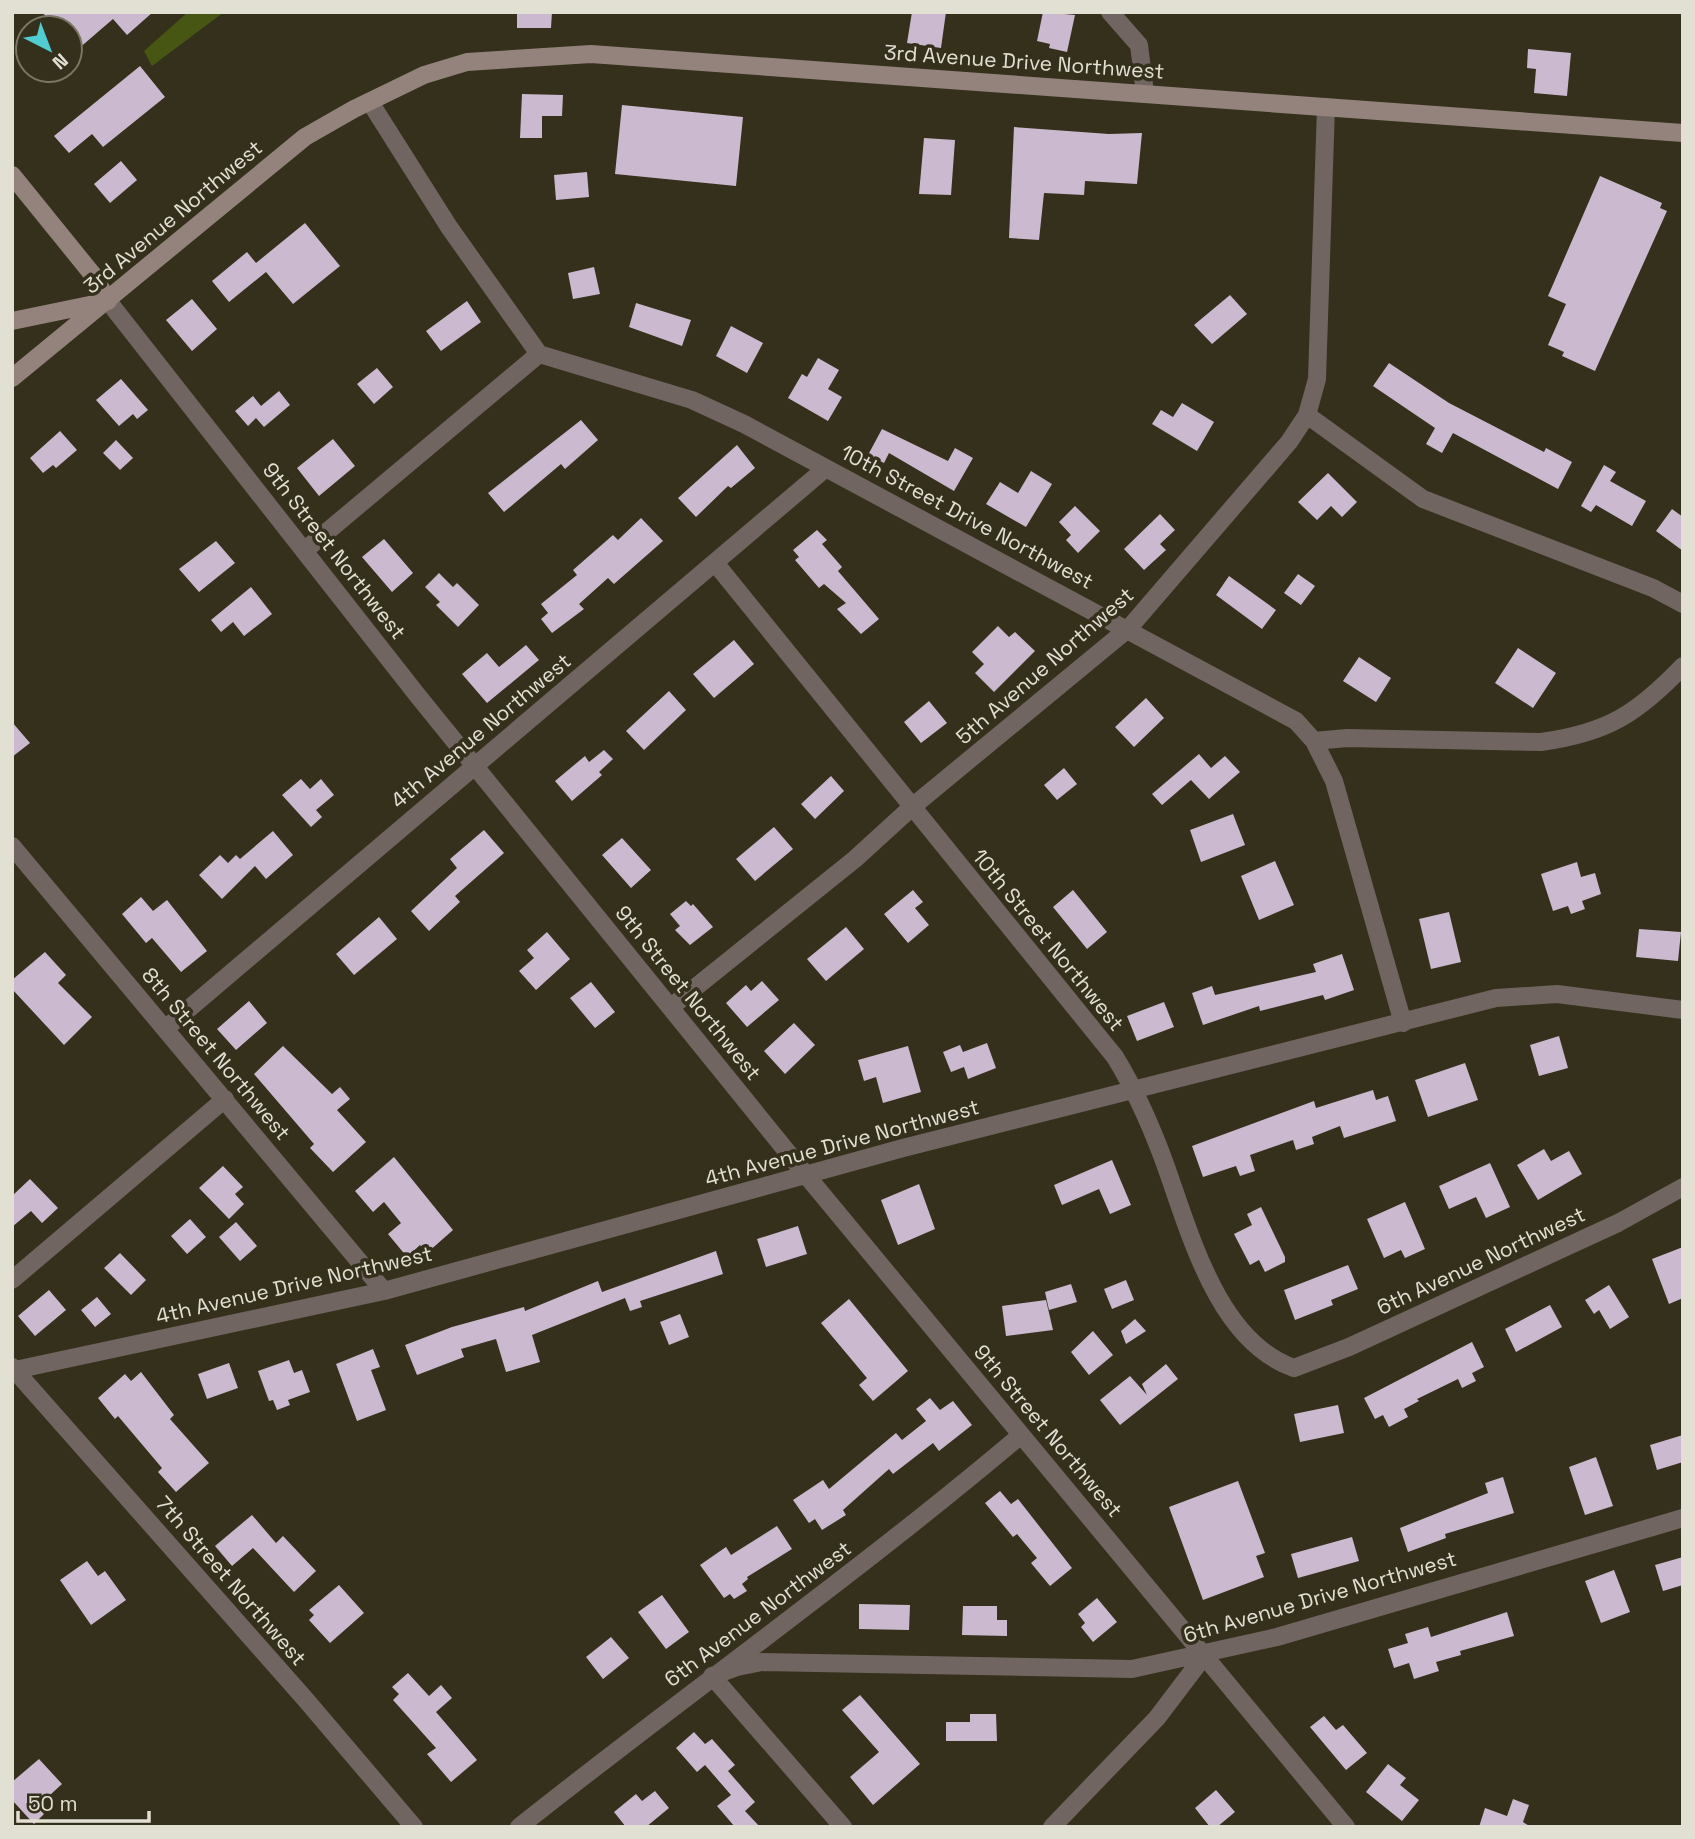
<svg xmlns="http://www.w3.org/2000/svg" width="1695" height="1839" viewBox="0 0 1695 1839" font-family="'Space Grotesk',sans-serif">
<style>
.green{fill:#485614}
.building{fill:#cbbacf}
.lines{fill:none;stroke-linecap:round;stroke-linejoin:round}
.street{stroke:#706561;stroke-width:18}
.secondary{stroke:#94837c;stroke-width:18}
.labels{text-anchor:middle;stroke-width:7;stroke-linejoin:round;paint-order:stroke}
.street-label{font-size:21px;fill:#e2e0d3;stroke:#34301b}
</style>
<rect width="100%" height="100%" fill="#34301b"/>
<!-- green -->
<path class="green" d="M188,12H224L152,66L144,51Z"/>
<!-- building -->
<path class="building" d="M42,12H153L127,35L113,19L70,56V28H56Z
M517,12H552L551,28H517Z
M912,12H946L941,48L907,43Z
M1043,12L1075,15L1067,52L1049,48L1050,44L1037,41Z
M1528,49L1571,53L1567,96L1534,93L1536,69L1527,68Z
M140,66L165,97L103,147L92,134L69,153L54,136Z
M522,94L563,95L562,116H542V138H520Z
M622,105L743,117L736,186L615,174Z
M1014,127L1109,134L1142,133L1137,184L1085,181L1084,195L1044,193L1039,240L1009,238Z
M924,138L955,140L951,195L919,194Z
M121,161L137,180L110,203L94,184Z
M587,172L589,197L556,200L554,175Z
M1600,176L1662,203L1660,208L1667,211L1595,371L1562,356L1564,352L1548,345L1566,304L1548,296Z
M305,223L340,266L293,304L266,272L229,302L212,281L247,252L256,263Z
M594,267L600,294L573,299L568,273Z
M1230,295L1247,314L1212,344L1194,325Z
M192,299L217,329L192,351L166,320Z
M467,301L481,322L441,351L426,331Z
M636,303L691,320L682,346L629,327Z
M731,326L763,343L747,373L716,356Z
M818,358L839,370L828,389L842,397L828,421L788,398L802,374L807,377Z
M1389,363L1449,403L1544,452L1546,448L1572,462L1558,489L1453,433L1442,453L1426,444L1435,428L1373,386Z
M377,368L393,387L374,404L357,384Z
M121,379L148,410L137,419L133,414L119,426L96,400Z
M279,391L290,405L264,427L256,418L248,426L235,411L253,396L261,406Z
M1182,403L1214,422L1197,451L1152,424L1161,410L1173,417Z
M581,420L598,440L565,469L561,464L504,512L488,493Z
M882,429L948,461L955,448L973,458L954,491L889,453L884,463L868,455Z
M60,431L77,450L56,468L53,465L43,473L30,458Z
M333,439L355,466L319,496L297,468Z
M116,440L133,458L120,470L103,453Z
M737,445L755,468L731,488L728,486L696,517L678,498Z
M1604,465L1616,472L1610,481L1646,501L1632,526L1596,505L1591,512L1581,506Z
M1031,471L1052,484L1026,527L986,504L1000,482L1018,493Z
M1328,473L1357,502L1342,517L1331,506L1317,520L1298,502Z
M1075,506L1100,531L1078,553L1066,540L1071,535L1059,522Z
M1672,509L1683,517V551L1656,531Z
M1160,514L1175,530L1160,544L1166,550L1144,570L1124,549Z
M641,518L663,541L614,584L608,578L579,604L584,609L552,633L541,619L548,613L541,604L577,575L573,570L613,535L618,540Z
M817,530L827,540L822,544L842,567L838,571L879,619L861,634L837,609L846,603L824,584L819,588L795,560L799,557L793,550Z
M384,539L413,573L392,592L362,557Z
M216,541L235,563L199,592L179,569Z
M439,573L453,587L457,583L479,605L458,627L436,605L440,602L425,587Z
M1298,574L1315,586L1301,605L1284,593Z
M1229,576L1276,610L1262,629L1216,595Z
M251,587L272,614L244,636L233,622L221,632L211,620Z
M998,626L1009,637L1015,632L1035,651L994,692L975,673L984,664L972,652Z
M734,640L754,664L714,698L693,674Z
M526,645L539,660L487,703L462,674L487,653L499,667Z
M1518,648L1556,673L1533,708L1495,683Z
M1359,657L1391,678L1376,702L1343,681Z
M669,691L686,710L644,750L626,731Z
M1146,698L1164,718L1134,747L1115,727Z
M929,701L947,723L921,743L904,722Z
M12,722L30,743L12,757Z
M604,750L613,759L599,772L602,775L572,801L555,781L585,756L589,762Z
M1199,754L1211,768L1225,756L1240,772L1209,799L1191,780L1162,805L1152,794Z
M1064,768L1077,784L1057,800L1044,785Z
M831,776L844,791L815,819L801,804Z
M301,779L310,789L321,779L334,795L316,810L322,817L311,827L282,795Z
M1233,814L1245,845L1201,862L1190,830Z
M774,827L793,849L755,881L736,859Z
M484,830L504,853L455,896L460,902L429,931L411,911L457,868L450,859Z
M273,831L293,855L266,879L255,866L222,899L199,875L220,855L228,863L236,855L240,859Z
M622,838L651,870L631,888L602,855Z
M1275,861L1294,905L1259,920L1241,876Z
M1577,862L1581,877L1595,873L1601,894L1582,901L1585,909L1571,914L1568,906L1553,911L1541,874Z
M913,890L923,902L915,908L929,925L908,943L884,914Z
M1073,890L1107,932L1087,949L1053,907Z
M141,897L153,911L167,900L207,951L181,972L152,938L146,943L122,914Z
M686,901L691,906L693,904L713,927L690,945L675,930L680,926L670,914Z
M1449,912L1461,962L1431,969L1419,919Z
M379,917L397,939L354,975L336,954Z
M846,927L864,949L826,981L807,959Z
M1639,929L1681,932L1678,961L1636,957Z
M547,932L570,959L536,990L519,971L534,958L527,950Z
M45,952L66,975L58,983L92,1017L64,1045L12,989V980Z
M1342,954L1354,990L1325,1000L1323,995L1260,1011L1259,1006L1203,1025L1192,993L1212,986L1215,995L1316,972L1313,964Z
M762,981L779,1000L747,1027L726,1003L746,985L751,991Z
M591,982L615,1012L595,1028L570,998Z
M249,1001L267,1023L236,1050L217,1029Z
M1164,1002L1174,1027L1137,1041L1127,1016Z
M794,1023L815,1045L785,1074L764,1051Z
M1559,1036L1568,1068L1539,1076L1530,1045Z
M987,1043L996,1068L968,1079L964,1067L951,1072L943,1052L960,1045L963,1052Z
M283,1046L332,1094L340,1087L350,1099L337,1110L366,1142L333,1172L310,1148L314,1144L254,1074Z
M908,1046L921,1092L883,1103L876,1077L864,1081L858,1060Z
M1465,1063L1478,1100L1428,1117L1415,1080Z
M1373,1090L1376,1100L1388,1096L1396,1121L1344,1138L1340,1126L1312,1137L1314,1144L1296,1150L1293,1140L1250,1155L1255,1171L1240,1176L1236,1166L1203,1177L1192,1146L1314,1101L1316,1108Z
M1544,1149L1551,1161L1569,1151L1582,1174L1538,1200L1517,1165Z
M394,1157L453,1230L427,1253L420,1245L407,1257L388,1234L401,1223L384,1202L373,1212L355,1191Z
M1112,1160L1131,1205L1110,1214L1099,1189L1062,1205L1054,1185Z
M1490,1163L1510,1207L1486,1218L1476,1197L1449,1209L1439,1186Z
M223,1166L243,1187L235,1194L244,1204L229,1219L199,1188Z
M30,1179L58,1208L42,1223L31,1211L12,1227V1196Z
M919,1184L935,1229L898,1245L881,1200Z
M1405,1202L1425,1249L1405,1258L1401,1250L1384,1258L1367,1219Z
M1261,1207L1285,1257V1262L1265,1272L1259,1260L1250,1265L1234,1234L1252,1225L1247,1214Z
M190,1219L206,1237L187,1254L171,1236Z
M236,1222L257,1246L240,1261L219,1237Z
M798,1226L807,1254L766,1267L757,1239Z
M1683,1247V1298L1669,1304L1652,1259Z
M716,1251L723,1274L640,1301L642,1307L630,1311L625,1298L532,1335L540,1362L506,1372L496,1339L461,1349L464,1357L417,1375L405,1345L452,1327L524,1307L525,1311L598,1281L602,1292Z
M120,1253L146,1280L131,1295L104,1268Z
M1348,1265L1358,1289L1331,1300L1333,1305L1295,1320L1284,1290Z
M1126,1280L1134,1300L1112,1309L1104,1289Z
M1071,1284L1077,1302L1049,1310L1045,1292Z
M1609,1285L1629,1317L1610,1329L1599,1310L1594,1314L1585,1300Z
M49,1290L66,1310L35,1336L18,1316Z
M97,1297L111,1314L95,1327L81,1310Z
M849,1299L908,1371L873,1401L859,1385L867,1378L821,1323Z
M1046,1300L1053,1330L1006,1336L1002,1306Z
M1550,1305L1562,1327L1516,1352L1505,1329Z
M680,1314L689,1337L669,1345L660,1322Z
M1135,1319L1146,1331L1126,1344L1121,1331Z
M1093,1331L1113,1355L1089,1375L1071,1352Z
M1472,1342L1484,1367L1472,1373L1476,1381L1462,1388L1458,1379L1417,1399L1419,1401L1404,1409L1408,1417L1389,1427L1383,1415L1375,1419L1364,1398Z
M373,1349L380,1367L371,1370L386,1410L357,1421L336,1364Z
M289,1360L294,1373L302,1370L310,1392L288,1400L290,1405L277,1410L273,1400L269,1401L258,1371Z
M229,1363L238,1388L207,1399L198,1374Z
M1166,1364L1178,1379L1120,1425L1100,1400L1130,1376L1147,1395L1142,1384Z
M141,1372L174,1415L170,1419L209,1463L176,1492L158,1472L162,1468L118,1416L115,1419L98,1398L125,1374L131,1381Z
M930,1398L940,1410L953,1401L972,1425L939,1451L933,1443L893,1474L889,1469L843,1510L846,1515L822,1530L815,1519L809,1523L793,1500L823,1480L829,1489L896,1433L902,1440L926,1421L916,1409Z
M1338,1405L1344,1433L1300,1442L1294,1414Z
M1683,1435V1462L1657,1470L1650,1445Z
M1596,1457L1613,1506L1585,1515L1569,1467Z
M1503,1477L1514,1513L1445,1534L1446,1538L1408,1552L1400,1528L1488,1493L1485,1483Z
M1238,1481L1265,1553L1256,1556L1264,1577L1203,1600L1169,1507Z
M1000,1491L1011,1504L1018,1499L1072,1568L1050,1586L1031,1563L1037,1558L1017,1534L1013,1537L985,1503Z
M252,1515L276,1543L283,1536L316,1571L294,1592L253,1548L232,1566L215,1546Z
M777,1526L792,1549L747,1577L748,1579L742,1584L747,1591L734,1599L730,1594L724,1598L700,1565L726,1547L731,1555Z
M1352,1537L1359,1561L1298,1578L1291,1554Z
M1683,1557V1585L1663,1591L1655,1565Z
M87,1561L98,1576L105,1571L126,1600L91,1625L60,1580Z
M1614,1570L1630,1612L1601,1623L1585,1581Z
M339,1585L364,1613L330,1643L309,1620L314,1615L309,1610Z
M662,1595L689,1632L666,1649L638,1612Z
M1097,1598L1117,1622L1093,1642L1081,1627L1085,1623L1078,1614Z
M859,1604L910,1605L909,1630L859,1629Z
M963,1606H997V1620H1007V1636L962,1635Z
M1507,1612L1514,1636L1460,1651L1461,1655L1436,1662L1439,1671L1414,1679L1409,1663L1394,1668L1388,1649L1408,1643L1405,1634L1428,1627L1431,1637Z
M611,1637L629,1658L603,1679L586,1657Z
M408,1673L429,1696L441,1685L452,1698L436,1712L477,1760L451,1782L427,1754L436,1748L393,1700L399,1694L392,1687Z
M860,1695L920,1764L873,1805L850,1777L879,1752L842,1710Z
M970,1714H996L997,1741H946V1722H970Z
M1324,1716L1336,1730L1343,1725L1367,1753L1346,1770L1310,1727Z
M694,1732L705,1744L712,1739L735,1765L728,1771L755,1802L745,1811L760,1827H735L717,1806L731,1795L705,1765L697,1772L676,1748Z
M39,1759L62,1784L37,1807L44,1814L34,1824L12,1800V1782Z
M1388,1764L1406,1778L1400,1785L1419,1800L1402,1821L1366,1792Z
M1216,1790L1235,1812L1217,1827H1210L1195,1808Z
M655,1791L669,1808L646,1827H626L614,1812L636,1794L642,1801Z
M1513,1799L1529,1805L1523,1822L1531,1827H1479L1485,1808L1507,1816Z"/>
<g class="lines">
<!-- street -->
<path class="street" d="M1110,12L1139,45L1145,93
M370,102L449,227L539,354
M108,301L418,696L806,1175L1346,1827
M539,354L692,400L744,424L1296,721L1314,741L1334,781L1403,1023
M1307,415L1423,499L1653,588L1683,604
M304,551L539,354
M716,564L1115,1057C1134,1088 1148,1119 1161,1153C1188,1224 1214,1340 1294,1368L1349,1347L1618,1223L1683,1187
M1314,741L1347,738L1541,742C1607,733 1637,714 1683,666
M12,846L384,1291
M671,1007L855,859L912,807L1129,628L1289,442L1307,415L1317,379L1326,107
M165,1029L826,468
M12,1280L225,1099
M12,1367L306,1700L414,1827
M15,1370L384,1291L903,1148L1496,998L1557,994L1683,1010
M519,1827C685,1695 859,1572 1021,1435
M843,1827L712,1676L737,1667L762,1662L1132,1669L1277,1637L1683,1518
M1052,1827L1157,1718L1204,1656"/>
<!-- secondary -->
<path class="secondary" d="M12,175L93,275L108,301
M12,321L104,302
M12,378L305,137L354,109L424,75L467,62L591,54L1683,133"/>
</g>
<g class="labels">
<!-- street labels -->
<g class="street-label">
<text transform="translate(1024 62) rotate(4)" y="7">3rd Avenue Drive Northwest</text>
<text transform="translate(173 217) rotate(-40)" y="7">3rd Avenue Northwest</text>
<text transform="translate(967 517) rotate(28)" y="7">10th Street Drive Northwest</text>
<text transform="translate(334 551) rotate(52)" y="7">9th Street Northwest</text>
<text transform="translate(1045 666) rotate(-41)" y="7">5th Avenue Northwest</text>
<text transform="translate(481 731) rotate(-40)" y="7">4th Avenue Northwest</text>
<text transform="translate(1048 940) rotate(51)" y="7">10th Street Northwest</text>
<text transform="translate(688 993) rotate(51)" y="7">9th Street Northwest</text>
<text transform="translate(216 1054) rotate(50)" y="7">8th Street Northwest</text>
<text transform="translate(842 1143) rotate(-15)" y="7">4th Avenue Drive Northwest</text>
<text transform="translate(1481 1261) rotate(-25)" y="7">6th Avenue Northwest</text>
<text transform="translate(294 1285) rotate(-13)" y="7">4th Avenue Drive Northwest</text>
<text transform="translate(1048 1431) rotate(50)" y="7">9th Street Northwest</text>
<text transform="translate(231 1581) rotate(49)" y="7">7th Street Northwest</text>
<text transform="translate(1320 1597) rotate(-16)" y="7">6th Avenue Drive Northwest</text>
<text transform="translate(758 1614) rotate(-37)" y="7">6th Avenue Northwest</text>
</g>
</g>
<!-- border -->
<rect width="1695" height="1839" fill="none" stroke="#e2e0d3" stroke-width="28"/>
<!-- north arrow -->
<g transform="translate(49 49) rotate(138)"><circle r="33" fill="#34301b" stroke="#7a7665" stroke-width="2"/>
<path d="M0-5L12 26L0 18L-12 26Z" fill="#51ccd1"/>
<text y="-10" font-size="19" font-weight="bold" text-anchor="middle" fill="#e2e0d3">N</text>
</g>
<!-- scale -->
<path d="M18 1811v10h131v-10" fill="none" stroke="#e2e0d3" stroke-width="3.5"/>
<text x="28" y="1811" font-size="21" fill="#e2e0d3" stroke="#34301b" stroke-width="5" paint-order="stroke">50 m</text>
</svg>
